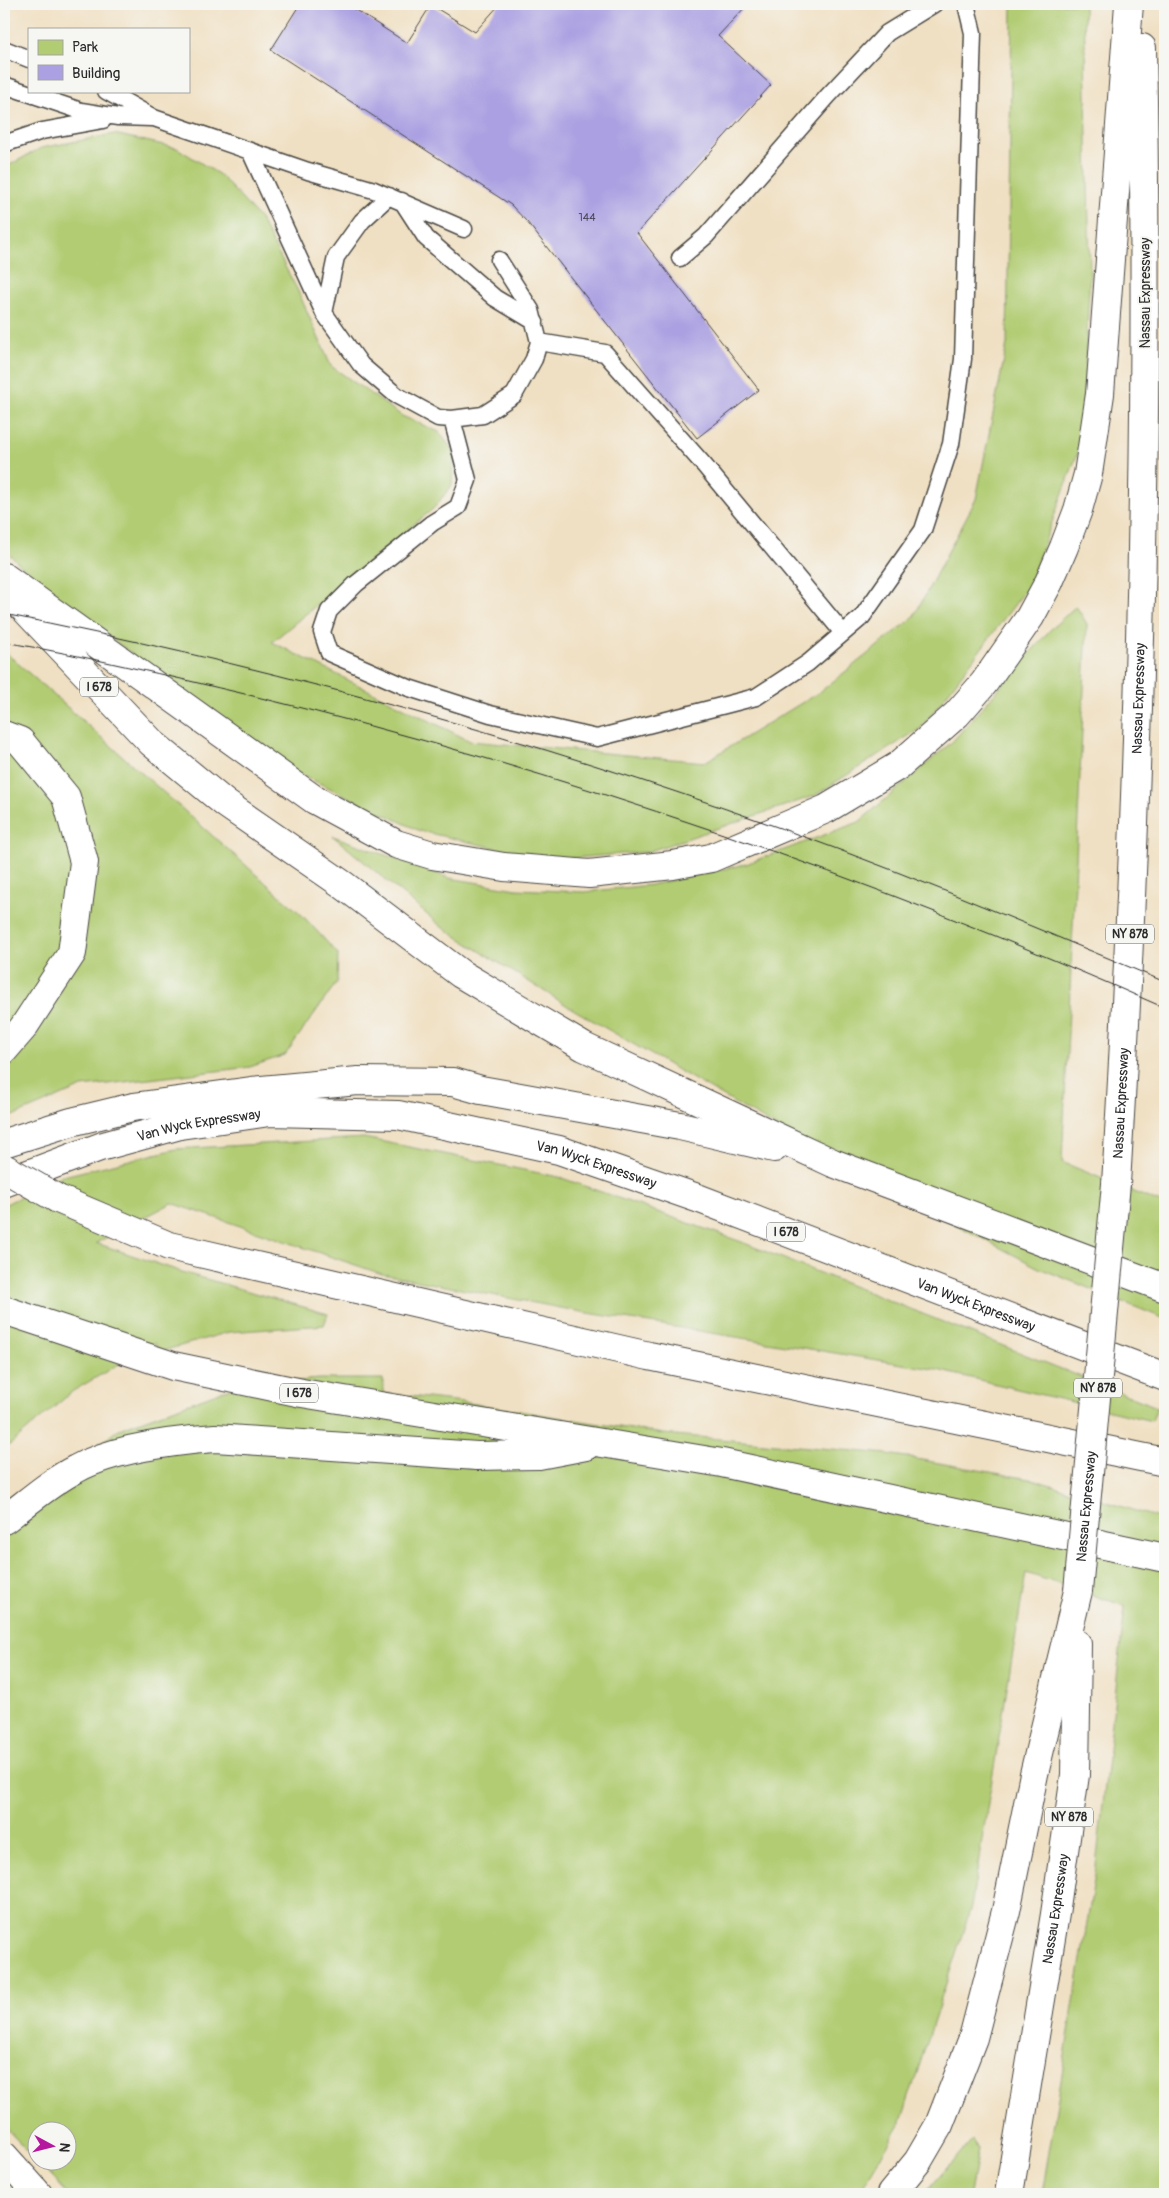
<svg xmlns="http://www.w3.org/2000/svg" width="1169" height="2198" viewBox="0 0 1169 2198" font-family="Pangolin,sans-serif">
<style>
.green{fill:#b1cc72;stroke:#6e7c4e;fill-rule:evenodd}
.building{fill:#aba1e2}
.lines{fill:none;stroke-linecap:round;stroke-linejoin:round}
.service-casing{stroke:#494642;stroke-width:19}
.motorway-casing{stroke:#494642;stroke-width:30}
.service{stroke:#fff;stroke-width:16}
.motorway{stroke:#fff;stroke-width:28}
.tram{stroke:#2b2b2b;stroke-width:1}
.motorway-bridge-casing{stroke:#494642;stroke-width:30;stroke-linecap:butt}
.motorway-bridge{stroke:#fff;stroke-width:28}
.labels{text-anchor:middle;stroke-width:4;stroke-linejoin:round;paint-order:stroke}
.number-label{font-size:11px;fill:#4b4859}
.shield{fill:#f6f6f2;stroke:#686867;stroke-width:1}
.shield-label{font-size:12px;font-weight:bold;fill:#2b2b2b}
.street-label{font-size:14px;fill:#2b2b2b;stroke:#f6f6f2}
</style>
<rect width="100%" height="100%" fill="#f6f6f2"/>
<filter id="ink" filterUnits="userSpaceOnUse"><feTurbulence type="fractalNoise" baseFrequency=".02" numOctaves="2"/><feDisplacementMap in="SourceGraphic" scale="10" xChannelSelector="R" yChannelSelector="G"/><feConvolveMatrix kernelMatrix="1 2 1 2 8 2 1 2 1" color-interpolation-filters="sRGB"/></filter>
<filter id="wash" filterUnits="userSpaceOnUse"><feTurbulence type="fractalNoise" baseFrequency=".0096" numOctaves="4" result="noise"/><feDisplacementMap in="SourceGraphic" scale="20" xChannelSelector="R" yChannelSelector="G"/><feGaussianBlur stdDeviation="1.12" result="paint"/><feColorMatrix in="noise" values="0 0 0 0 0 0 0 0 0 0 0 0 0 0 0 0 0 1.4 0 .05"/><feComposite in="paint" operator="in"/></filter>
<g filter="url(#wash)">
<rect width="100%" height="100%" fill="#f0e0c3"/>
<!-- green -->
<path class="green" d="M1012,4H1084L1090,273L1081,444L1028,587L921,728L814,796L647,852L548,860L420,831L283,766L46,590L4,549V168L41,148L114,134L177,148L220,175L260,219L298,291L331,366L402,416L439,432L454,452L452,485L434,508L272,642L470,741L705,762L821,691L913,618L976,499L1007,344Z
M1076,606L1087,624L1062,1162L1163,1204L1165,1172V1319L1039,1268L836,1162L571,1008L443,928L333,836L449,878L516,889L584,892L650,885L746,864L859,822L952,742L1050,630Z
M4,651L302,915L338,954L337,982L285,1055L250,1067L82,1087L4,1120Z
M364,1138L559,1177L739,1241L1157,1407L1152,1421L933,1369L582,1312L382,1274L172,1203L96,1243L185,1273L328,1314L324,1325L229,1332L159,1352L155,1343L73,1391L4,1450V1205L59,1177L176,1149Z
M320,1379H383V1393L463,1402L663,1434L888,1454L1035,1480L1165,1520V2194H1042L1095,1875L1125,1606L1026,1573L971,1907L900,2125L858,2194H68L4,2126V1516L119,1429L233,1387ZM38,2130H68V2160H38Z
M972,2140L978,2149L970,2194H924Z"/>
<g id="blocks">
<!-- building -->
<path class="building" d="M300,4H346L407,43L431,5L475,32L500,4H748L718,36L771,85L637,233L759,390L697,438L527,222L511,205L271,50Z"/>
</g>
</g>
<g filter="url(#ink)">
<use href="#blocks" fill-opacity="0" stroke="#494642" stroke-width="1"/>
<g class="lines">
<defs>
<path id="service" d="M4,49L29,59
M4,85L81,111L118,117L152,118
M106,91L154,118L308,171L374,190L464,229
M4,144L42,131L103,120
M250,151L324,313L361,365L396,395L438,418L452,419L468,480L458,507L432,523L356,584L329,611L322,632L329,653L409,688L490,714L597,738L756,697L808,663L862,617L923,530L951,444L963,359L973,33L966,4
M402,201L426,238L495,298L535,322
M680,258L706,236L828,96L887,33L934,4
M324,313L336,257L362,221L389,196
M539,342L605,353L704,465L843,633
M452,419L483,415L514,395L534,359L539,342L531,310L499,260"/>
<g id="motorway">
<path d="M4,577L315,800L396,844L432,855L504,867L589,874L673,865L711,858L826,809L898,766L957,714L984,683L1030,617L1049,582L1064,547L1078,510L1088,474L1100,394L1129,4"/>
<path d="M17,601L152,743L226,804L342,884L461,974L584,1047L833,1163L1165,1288"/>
<path d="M4,735L20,741L66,797L84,862L72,953L23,1028L4,1050"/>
<path d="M4,1143L71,1122L133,1107L251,1091L358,1081L453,1082L481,1090L680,1126L774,1148"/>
<path id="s1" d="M4,1183L100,1147L180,1125L270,1112L398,1115L559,1150L700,1199L1165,1377"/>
<path id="s2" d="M1116,1184C1139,806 1150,427 1142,48"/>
<path d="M58,1199L169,1246L649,1356L1165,1462"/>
<path d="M4,1310L173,1366L302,1393L722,1463L1165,1558"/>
<path d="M4,1520C27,1503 50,1482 76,1469C112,1449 174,1441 215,1438L477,1456L539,1455L586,1446"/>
<path d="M4,2156L38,2194"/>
<path d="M891,2194L918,2161L939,2125L973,2038L1006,1911L1034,1774L1078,1591"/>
<path id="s3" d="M1009,2194L1055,1914L1075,1775L1077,1644"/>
</g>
</defs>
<!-- service casing -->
<use href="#service" class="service-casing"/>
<!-- motorway casing -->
<use href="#motorway" class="motorway-casing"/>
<!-- service -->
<use href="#service" class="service"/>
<!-- motorway -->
<use href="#motorway" class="motorway"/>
<!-- tram -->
<path class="tram" d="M4,614C248,662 490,727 726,809C875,860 1020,921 1165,982
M4,642C87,656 168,676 249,695C563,771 870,877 1165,1008"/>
<defs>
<g id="motorway-bridge">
<path d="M4,1168L58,1199"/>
<path id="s4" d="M1078,1591L1116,1184"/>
</g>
</defs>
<!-- motorway-bridge casing -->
<use href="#motorway-bridge" class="motorway-bridge-casing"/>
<!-- motorway-bridge -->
<use href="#motorway-bridge" class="motorway-bridge"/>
</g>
</g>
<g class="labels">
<!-- number labels -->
<g class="number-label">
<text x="587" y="221">144</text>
</g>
<!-- shield labels -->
<g class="shield">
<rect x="80" y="677.5" width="38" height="19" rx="4"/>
<rect x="1106" y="924.5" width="48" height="19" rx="4"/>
<rect x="767" y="1222.5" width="38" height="19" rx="4"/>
<rect x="1074" y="1378.5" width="48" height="19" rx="4"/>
<rect x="280" y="1383.5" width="38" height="19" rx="4"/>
<rect x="1045" y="1807.5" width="48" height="19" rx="4"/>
</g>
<g class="shield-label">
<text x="99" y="691">I 678</text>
<text x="1130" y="938">NY 878</text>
<text x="786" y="1236">I 678</text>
<text x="1098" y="1392">NY 878</text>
<text x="299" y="1397">I 678</text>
<text x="1069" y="1821">NY 878</text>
</g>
<!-- street labels -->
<g class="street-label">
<text transform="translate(1145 293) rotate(-90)" y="5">Nassau Expressway</text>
<text dy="5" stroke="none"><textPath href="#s2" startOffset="486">Nassau Expressway</textPath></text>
<text dy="5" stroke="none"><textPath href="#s2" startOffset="81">Nassau Expressway</textPath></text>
<text dy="5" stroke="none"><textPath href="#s1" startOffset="204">Van Wyck Expressway</textPath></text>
<text dy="5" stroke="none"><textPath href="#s1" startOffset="609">Van Wyck Expressway</textPath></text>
<text dy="5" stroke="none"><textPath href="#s1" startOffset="1014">Van Wyck Expressway</textPath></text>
<text dy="5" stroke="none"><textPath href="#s4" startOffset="85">Nassau Expressway</textPath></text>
<text dy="5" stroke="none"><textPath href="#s3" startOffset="289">Nassau Expressway</textPath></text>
</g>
</g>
<!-- margin -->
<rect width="1169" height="2198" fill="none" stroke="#f6f6f2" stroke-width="20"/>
<!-- legend -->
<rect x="28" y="28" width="162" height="65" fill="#f6f6f2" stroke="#a5a5a2"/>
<rect x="38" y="40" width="25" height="15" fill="#b1cc72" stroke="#a5a5a2"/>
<text x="72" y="52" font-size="15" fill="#2b2b2b">Park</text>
<rect x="38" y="65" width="25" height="15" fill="#aba1e2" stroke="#a5a5a2"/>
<text x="72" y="78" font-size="15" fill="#2b2b2b">Building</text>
<!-- north arrow -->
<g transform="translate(52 2146) rotate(97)"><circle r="24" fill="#f6f6f2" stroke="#a5a5a2"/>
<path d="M0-4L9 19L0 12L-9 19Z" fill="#b5179e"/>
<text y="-8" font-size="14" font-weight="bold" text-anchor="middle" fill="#2b2b2b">N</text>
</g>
</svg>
